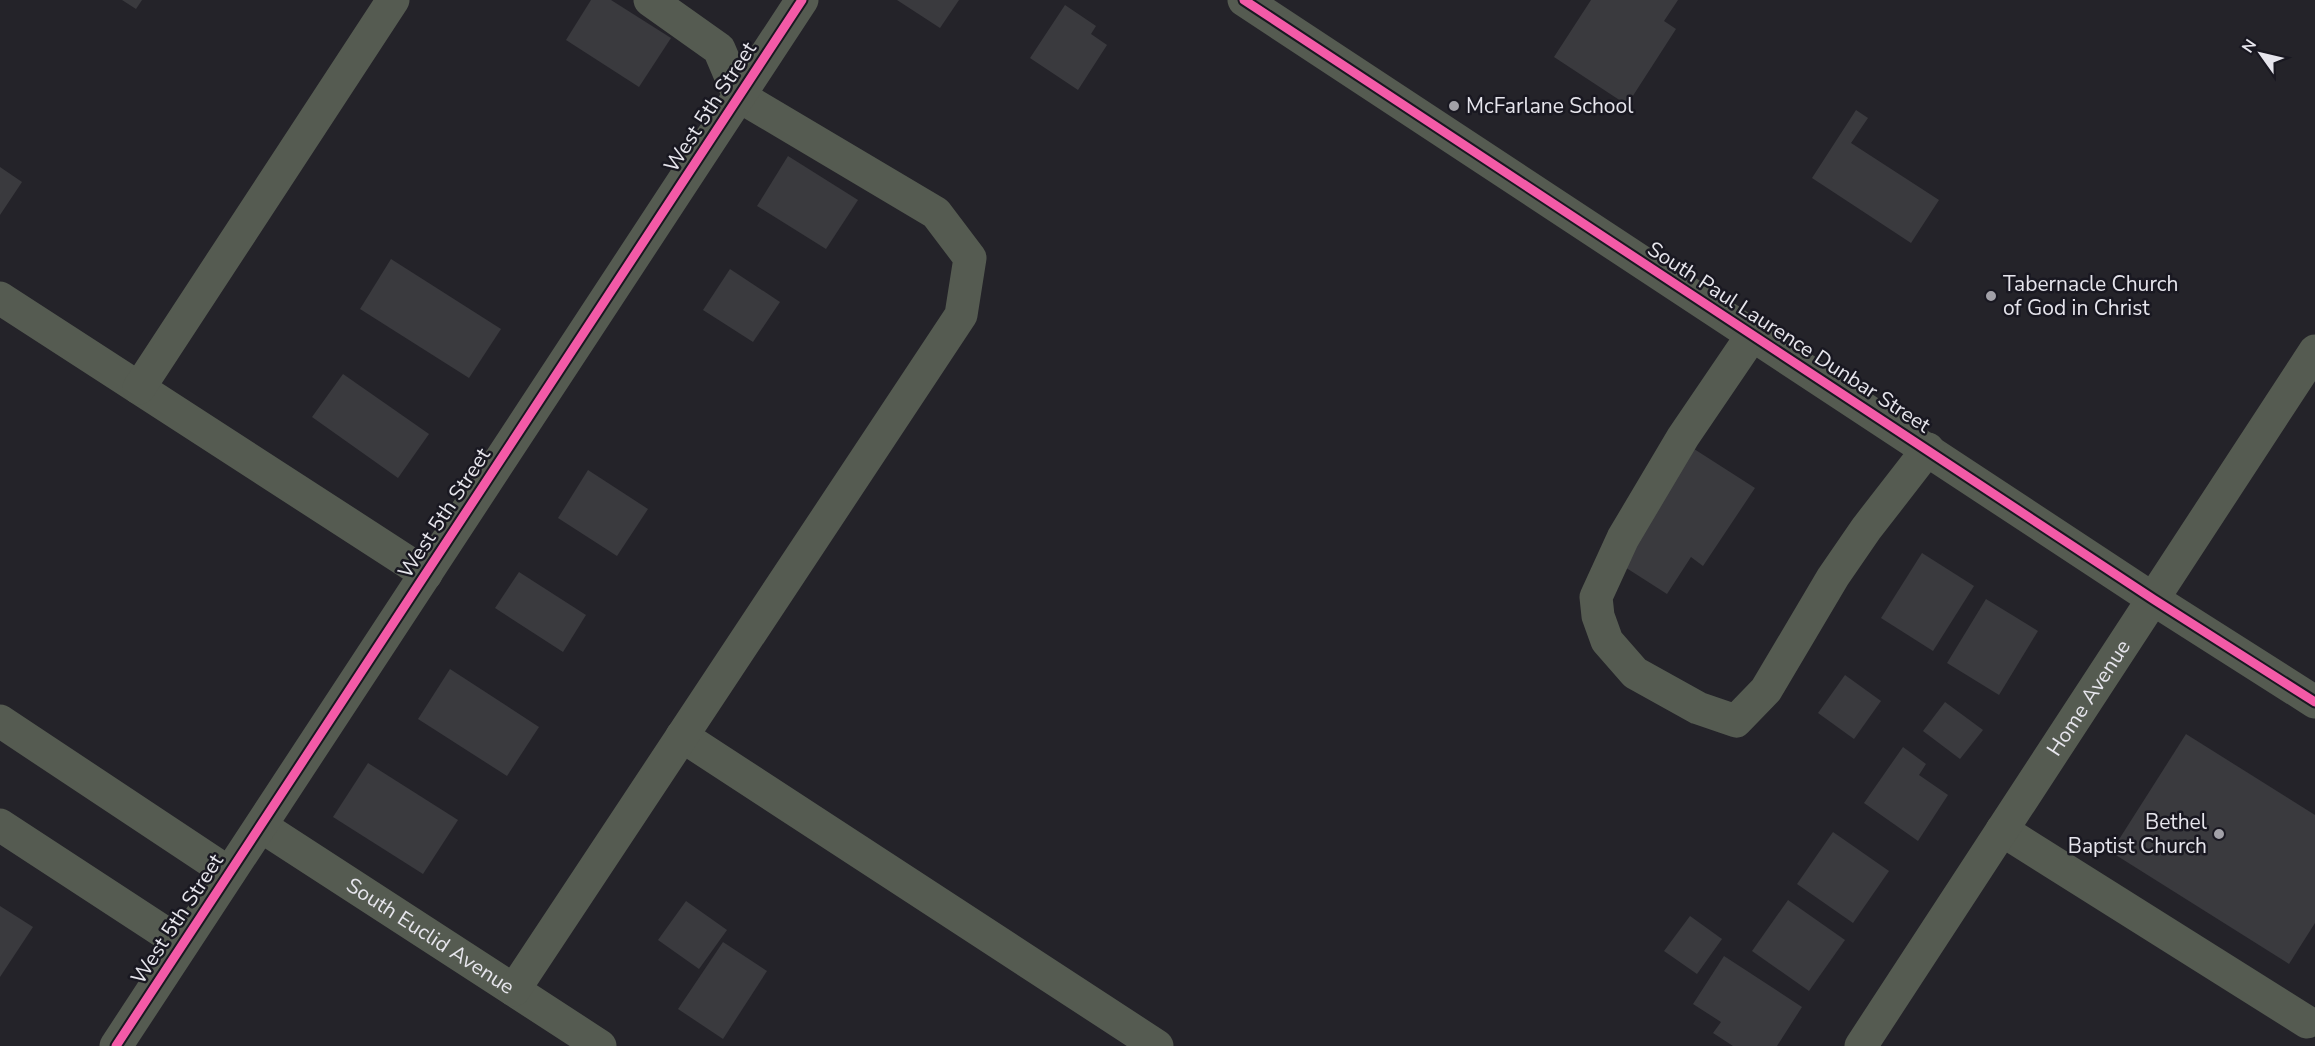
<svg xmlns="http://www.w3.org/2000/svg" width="2315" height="1046" font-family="'Nunito Sans',sans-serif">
	<rect width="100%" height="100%" fill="#242329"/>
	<g fill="#3a3a3e">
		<polygon points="122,0 142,0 136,9"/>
		<polygon points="591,0 611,0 671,38 639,87 566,40"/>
		<polygon points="897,0 959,0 940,28"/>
		<polygon points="1591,0 1678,0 1664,21 1676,29 1627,105 1554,57"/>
		<polygon points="1065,5 1096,26 1091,34 1107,45 1078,90 1030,58"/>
		<polygon points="1856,110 1868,118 1851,143 1939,200 1911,243 1812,178"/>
		<polygon points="788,156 858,200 826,249 757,206"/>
		<polygon points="0,167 22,182 0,215"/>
		<polygon points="391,259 501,329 469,378 360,309"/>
		<polygon points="730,269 780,302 753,342 703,310"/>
		<polygon points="343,374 429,434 398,478 312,417"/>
		<polygon points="1691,447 1755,488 1703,566 1691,557 1667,594 1617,562"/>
		<polygon points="588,470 648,509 617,556 558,518"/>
		<polygon points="1922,553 1974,586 1933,651 1881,618"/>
		<polygon points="519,572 586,615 563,652 495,608"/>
		<polygon points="1986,599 2038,631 1999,695 1947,663"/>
		<polygon points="450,669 539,727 507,776 418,719"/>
		<polygon points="1845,675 1881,701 1854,739 1818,713"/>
		<polygon points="1945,702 1983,730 1960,759 1923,731"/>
		<polygon points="2186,734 2315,815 2315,923 2289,964 2111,852"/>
		<polygon points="1903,747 1926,764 1919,775 1948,795 1918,841 1864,803"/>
		<polygon points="368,763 458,820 423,874 333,817"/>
		<polygon points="1833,832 1889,871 1853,923 1797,884"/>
		<polygon points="1788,900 1845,940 1809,991 1752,951"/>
		<polygon points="686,901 727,930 699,969 658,940"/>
		<polygon points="0,906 33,927 0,977"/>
		<polygon points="1690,916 1722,939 1697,974 1664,951"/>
		<polygon points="723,942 767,971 723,1039 678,1009"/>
		<polygon points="1724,956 1802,1007 1777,1046 1733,1046 1713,1033 1721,1022 1693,1004"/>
	</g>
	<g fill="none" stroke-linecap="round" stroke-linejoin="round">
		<g stroke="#555b51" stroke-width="33">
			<polyline points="1244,0 2153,599 2315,702"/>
			<polyline points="0,298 426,574"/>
			<polyline points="1753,334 1683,437 1623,538 1596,597 1598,616 1607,641 1635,673 1698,708 1736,721 1766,690 1833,577 1866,529 1928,449"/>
			<polyline points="139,388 393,0"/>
			<polyline points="0,721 229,873"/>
			<polyline points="682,736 1157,1046"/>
			<polyline points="0,825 182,944"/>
			<path id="s1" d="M261,826l339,220"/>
			<polyline points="2002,830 2307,1022"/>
			<polyline points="514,990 961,315 970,258 936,213 739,96 719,49 650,0"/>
			<polyline points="116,1046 802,0"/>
			<path id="s2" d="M1861,1046l454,-695"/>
		</g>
		<defs>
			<g id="cycleway">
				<polyline points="1244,0 2153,599 2315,702"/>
				<polyline points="116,1046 802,0"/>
			</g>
		</defs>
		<use href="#cycleway" stroke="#191821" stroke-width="13"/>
		<use href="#cycleway" stroke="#f35aa7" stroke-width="9"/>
	</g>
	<g fill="#a2a1a8" stroke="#191821" stroke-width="2">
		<circle cx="1454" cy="106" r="6"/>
		<circle cx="1991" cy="296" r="6"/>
		<circle cx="2219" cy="834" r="6"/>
	</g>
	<g text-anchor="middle" stroke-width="5" stroke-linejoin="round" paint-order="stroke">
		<g font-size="21" fill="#e6e5ec" stroke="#191821" text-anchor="start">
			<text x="1466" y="113">McFarlane School</text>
			<text x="2003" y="291">Tabernacle Church<tspan x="2003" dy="24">of God in Christ</tspan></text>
			<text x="2207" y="829" text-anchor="end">Bethel<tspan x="2207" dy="24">Baptist Church</tspan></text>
		</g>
		<g font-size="21" fill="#e6e5ec" stroke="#191821">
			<text transform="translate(710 107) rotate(-57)" y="7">West 5th Street</text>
			<text transform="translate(1789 337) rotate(33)" y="7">South Paul Laurence Dunbar Street</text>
			<text transform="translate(444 513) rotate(-57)" y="7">West 5th Street</text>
			<text dy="7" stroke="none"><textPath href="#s2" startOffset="416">Home Avenue</textPath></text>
			<text transform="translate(177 919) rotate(-57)" y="7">West 5th Street</text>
			<text dy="7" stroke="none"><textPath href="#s1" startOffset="202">South Euclid Avenue</textPath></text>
		</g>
	</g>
	<g transform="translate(2261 54) rotate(304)" stroke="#191821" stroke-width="4.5" paint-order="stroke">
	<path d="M0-4.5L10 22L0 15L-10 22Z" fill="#e6e5ec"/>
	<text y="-9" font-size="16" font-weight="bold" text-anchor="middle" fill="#e6e5ec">N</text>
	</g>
</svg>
